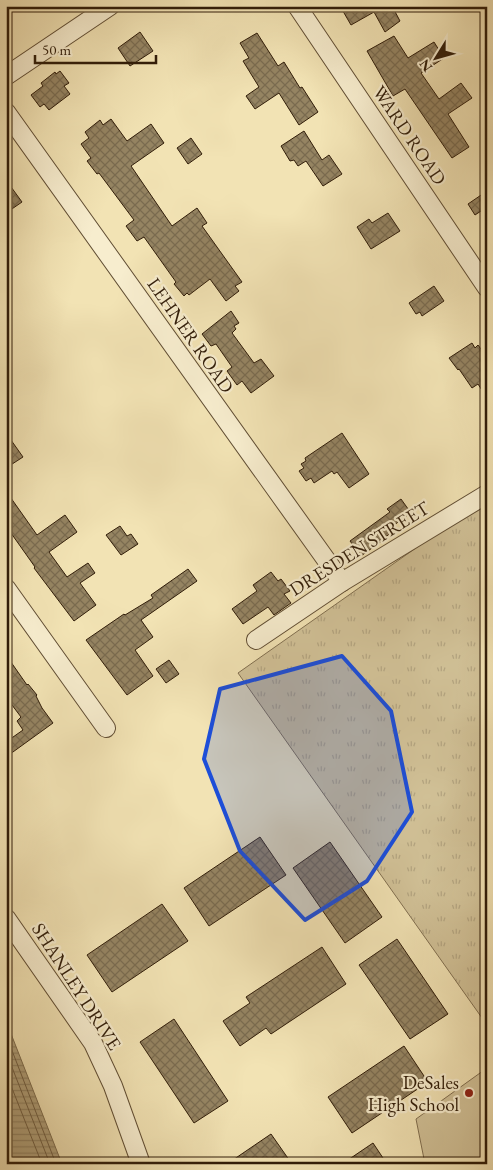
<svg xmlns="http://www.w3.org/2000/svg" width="493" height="1170" font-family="'EB Garamond',serif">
	<defs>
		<pattern id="grass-tufts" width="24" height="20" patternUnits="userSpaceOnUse" patternTransform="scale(1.25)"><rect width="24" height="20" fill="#d1c197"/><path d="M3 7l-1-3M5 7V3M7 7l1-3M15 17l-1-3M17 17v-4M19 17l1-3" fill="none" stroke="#b4a581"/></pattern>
		<pattern id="water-rules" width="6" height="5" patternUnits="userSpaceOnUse" patternTransform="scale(1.25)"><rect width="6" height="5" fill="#b0a07a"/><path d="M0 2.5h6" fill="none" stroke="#908262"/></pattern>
		<pattern id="building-cross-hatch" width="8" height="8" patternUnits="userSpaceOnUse" patternTransform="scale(1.25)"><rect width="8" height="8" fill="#958462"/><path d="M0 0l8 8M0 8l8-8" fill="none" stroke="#7a6b4f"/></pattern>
	</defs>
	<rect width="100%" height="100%" fill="#f2e3b4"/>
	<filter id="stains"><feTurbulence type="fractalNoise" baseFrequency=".004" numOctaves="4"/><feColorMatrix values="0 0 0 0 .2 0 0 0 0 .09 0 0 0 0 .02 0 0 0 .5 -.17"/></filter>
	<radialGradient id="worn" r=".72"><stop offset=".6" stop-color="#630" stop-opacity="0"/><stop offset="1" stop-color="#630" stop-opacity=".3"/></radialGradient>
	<polygon fill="url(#grass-tufts)" stroke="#816f50" points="487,498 487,1025 238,673"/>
	<polygon fill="#d1c197" stroke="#816f50" points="487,1068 487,1164 425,1164 416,1119"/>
	<polygon fill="url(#water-rules)" stroke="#7d6c4d" points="6,1021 62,1164 6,1164"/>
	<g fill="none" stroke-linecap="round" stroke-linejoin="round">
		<g stroke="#705e42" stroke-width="1">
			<polyline points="6,1035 56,1164"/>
			<polyline points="6,1052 50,1164"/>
			<polyline points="6,1073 42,1164"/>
		</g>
	</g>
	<g fill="url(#building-cross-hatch)" stroke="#311d09">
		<polygon points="340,6 392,6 400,21 385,32 374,12 351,25"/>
		<polygon points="140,32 153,51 130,66 118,48"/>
		<polygon points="257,33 278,66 284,62 300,88 302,87 318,112 299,125 279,93 255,109 246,96 259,87 243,61 249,58 240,43"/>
		<polygon points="394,36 408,58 434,42 444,58 421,73 439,99 461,83 472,98 448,114 469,147 452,158 405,89 393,96 367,51"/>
		<polygon points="60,71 69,83 64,86 70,94 49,110 44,104 40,107 31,95 43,86 41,83 55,72 56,74"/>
		<polygon points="111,119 127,141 151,124 164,143 131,166 172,226 197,208 207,223 202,226 242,282 235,286 239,291 226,301 210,279 189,295 187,293 184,296 174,284 176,282 144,237 137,241 126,226 134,220 99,173 97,174 87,161 91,158 81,144 89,138 85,132 100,120 103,125"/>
		<polygon points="304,131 322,160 329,155 342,174 323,186 306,161 298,166 294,160 290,161 281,146"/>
		<polygon points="191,138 202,154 188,164 177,148"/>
		<polygon points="6,180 22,202 6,213"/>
		<polygon points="487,191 487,207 475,215 468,204"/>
		<polygon points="388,213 400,231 371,249 357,227 369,219 372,223"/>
		<polygon points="434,286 444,301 422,316 420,312 416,314 409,303"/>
		<polygon points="231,311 239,323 234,326 236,329 232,333 254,363 261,359 274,376 251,393 242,381 237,385 227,371 232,367 216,344 211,346 202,334"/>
		<polygon points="472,343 475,348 478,345 487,357 487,398 478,384 472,388 459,369 458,370 449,358"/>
		<polygon points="6,433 23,457 6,468"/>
		<polygon points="342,433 369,474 349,488 337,472 334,474 332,471 314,483 311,478 306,481 299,471 304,468 301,464 306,461 305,458"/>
		<polygon points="6,491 37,535 65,515 77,532 49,552 67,577 88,563 95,573 80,583 96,605 74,621 34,568 35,567 6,526"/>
		<polygon points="401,499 411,513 387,530 390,534 385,537 386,538 361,556 350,541 390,512 387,509"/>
		<polygon points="120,526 127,536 131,534 138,544 121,555 106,535"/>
		<polygon points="188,569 197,581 141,620 153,637 135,650 153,676 127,695 86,640 124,614 125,615 153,598 151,595"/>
		<polygon points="271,572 278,581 281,579 290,591 284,594 291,603 274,615 268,607 243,624 232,609 257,591 253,585"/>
		<polygon points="6,655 27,685 28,684 37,695 36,696 42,708 53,723 6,757 6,742 23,730 17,721 21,717 9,701 6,701"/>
		<polygon points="169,660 179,674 166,683 156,669"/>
		<polygon points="260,837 286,875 209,926 184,888"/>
		<polygon points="330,842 382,917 345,943 293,868"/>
		<polygon points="162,904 188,941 112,992 87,955"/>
		<polygon points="397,939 448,1014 410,1039 359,965"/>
		<polygon points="322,947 346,984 271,1034 266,1028 240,1046 223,1021 250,1003 246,997"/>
		<polygon points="174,1019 228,1101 194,1123 140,1042"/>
		<polygon points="404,1046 428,1082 352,1133 328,1097"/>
		<polygon points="271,1134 292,1164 227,1164"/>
		<polygon points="373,1143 387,1164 342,1164"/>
	</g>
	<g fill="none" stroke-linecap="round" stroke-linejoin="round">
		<defs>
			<g id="minor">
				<polyline points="297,6 487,288"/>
				<polyline points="6,76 110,6"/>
				<polyline points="6,112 342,582"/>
				<polyline points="6,588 106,728"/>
				<polyline points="256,640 342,582 487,494"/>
				<polyline points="6,918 93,1043 113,1086 141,1164"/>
			</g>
		</defs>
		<use href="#minor" stroke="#614e34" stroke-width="20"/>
		<use href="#minor" stroke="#f7edce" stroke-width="18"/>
	</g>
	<path fill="#1d4ed8" fill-opacity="0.2" stroke="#1d4ed8" stroke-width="4" stroke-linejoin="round" d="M342,656l49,55 21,101 -45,69 -62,39 -65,-69 -36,-92 16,-70z"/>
	<circle fill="#8f2418" stroke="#f7edce" stroke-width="2" cx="469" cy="1093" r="5"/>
	<g text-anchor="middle" stroke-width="4.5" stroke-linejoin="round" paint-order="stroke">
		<g font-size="19" fill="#311d09" stroke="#f7edce">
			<text transform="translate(410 135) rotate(56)" y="7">WARD ROAD</text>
			<text transform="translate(191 335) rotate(55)" y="7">LEHNER ROAD</text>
			<text transform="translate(359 548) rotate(-32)" y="7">DRESDEN STREET</text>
			<text transform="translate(77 986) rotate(57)" y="7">SHANLEY DRIVE</text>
		</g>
		<g font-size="19" fill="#311d09" stroke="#f7edce" text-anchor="end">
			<text x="459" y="1089">DeSales<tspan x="459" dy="22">High School</tspan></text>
		</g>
	</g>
	<rect width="493" height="1170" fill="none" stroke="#f2e3b4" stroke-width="25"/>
	<rect x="8" y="8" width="478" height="1155" fill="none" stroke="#311d09" stroke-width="2.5"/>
	<rect x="12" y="12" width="468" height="1145" fill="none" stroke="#311d09"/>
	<g transform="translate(436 58) rotate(233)" stroke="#f7edce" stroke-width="4" paint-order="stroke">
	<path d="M0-4L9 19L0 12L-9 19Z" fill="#311d09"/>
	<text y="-8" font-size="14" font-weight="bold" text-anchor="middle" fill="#311d09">N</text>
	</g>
	<path d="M35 55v8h121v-8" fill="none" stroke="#311d09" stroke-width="2.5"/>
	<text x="42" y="55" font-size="15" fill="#311d09" stroke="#f7edce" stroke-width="4" paint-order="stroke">50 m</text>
	<rect width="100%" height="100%" filter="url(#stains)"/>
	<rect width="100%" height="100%" fill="url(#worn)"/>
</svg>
